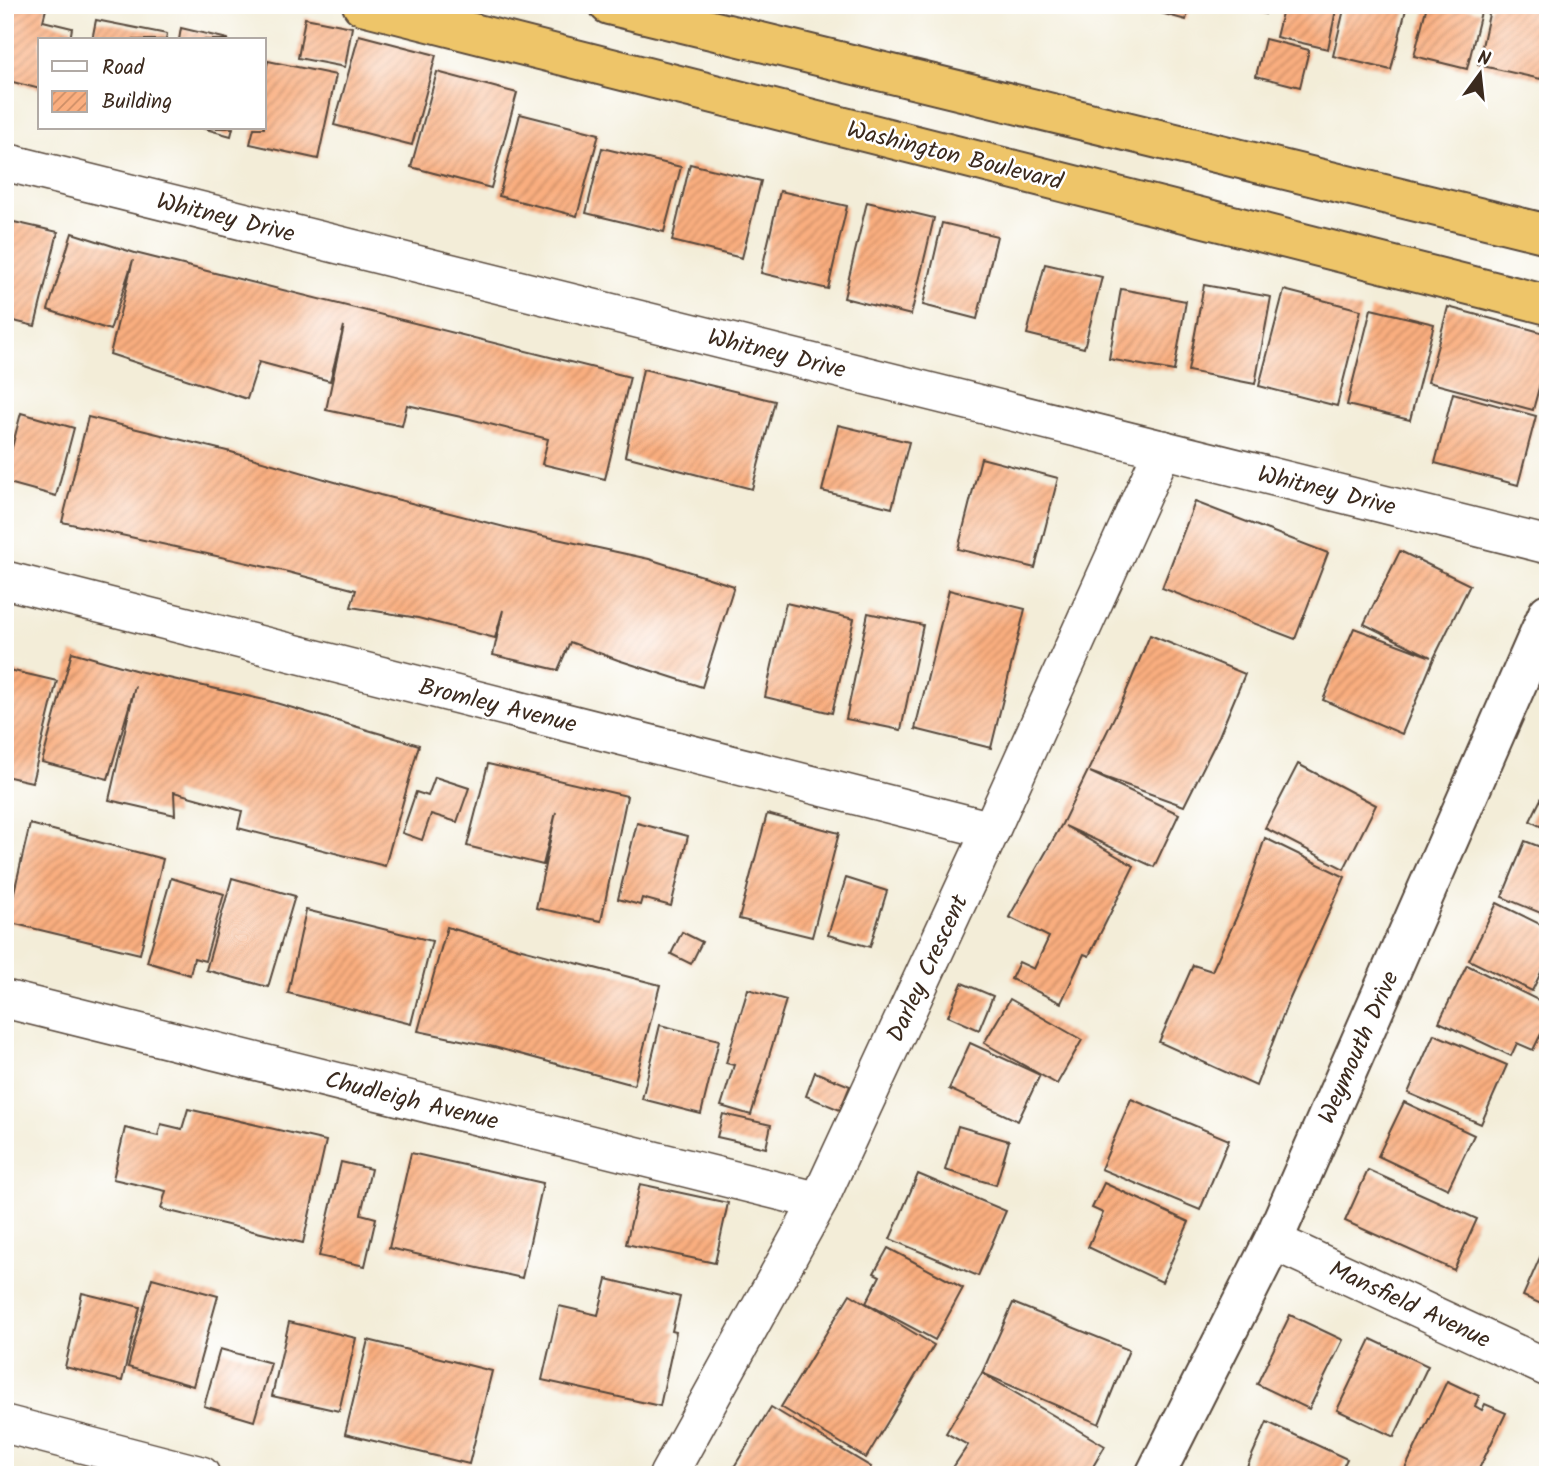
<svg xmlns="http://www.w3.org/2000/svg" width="1553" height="1480" font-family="Kalam,sans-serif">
	<defs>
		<pattern id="building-hatch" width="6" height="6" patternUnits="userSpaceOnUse" patternTransform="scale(1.75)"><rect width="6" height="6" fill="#faae7f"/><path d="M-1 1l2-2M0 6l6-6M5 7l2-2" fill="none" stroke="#cc8e67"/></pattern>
	</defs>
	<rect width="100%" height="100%" fill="#fff"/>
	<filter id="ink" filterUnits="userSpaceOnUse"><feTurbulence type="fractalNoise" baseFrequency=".0143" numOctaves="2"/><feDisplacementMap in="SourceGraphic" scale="14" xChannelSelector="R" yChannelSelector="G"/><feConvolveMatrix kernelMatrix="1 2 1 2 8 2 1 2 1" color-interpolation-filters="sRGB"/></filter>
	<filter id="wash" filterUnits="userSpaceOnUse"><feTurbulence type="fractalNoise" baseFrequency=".00686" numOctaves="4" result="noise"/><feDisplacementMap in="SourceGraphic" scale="28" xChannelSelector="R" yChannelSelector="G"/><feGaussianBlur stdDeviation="1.57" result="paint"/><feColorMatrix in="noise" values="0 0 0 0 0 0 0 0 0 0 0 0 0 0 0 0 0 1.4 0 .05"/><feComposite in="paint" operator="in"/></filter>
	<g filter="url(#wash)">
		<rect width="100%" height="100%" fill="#f3edd8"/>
		<g id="blocks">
			<g fill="url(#building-hatch)">
				<polygon points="5,5 47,5 43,21 72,28 70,40 40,40 40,89 5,80"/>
				<polygon points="1132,5 1190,5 1186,20"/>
				<polygon points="1235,5 1267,5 1265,14"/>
				<polygon points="1284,5 1337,5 1328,49 1276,37"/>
				<polygon points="1345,5 1407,5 1391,70 1333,56"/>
				<polygon points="1427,5 1455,5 1481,12 1467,69 1414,56"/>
				<polygon points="1491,5 1527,5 1548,10 1548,46 1541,79 1478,65"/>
				<polygon points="305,18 352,27 345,67 298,58"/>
				<polygon points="96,20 167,34 166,40 92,40"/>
				<polygon points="181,28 228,39 228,40 179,40"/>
				<polygon points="359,35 436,55 412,145 334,125"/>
				<polygon points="1265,39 1309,50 1300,87 1256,76"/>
				<polygon points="268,61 336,75 318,159 250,144 254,128 264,128 264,79"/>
				<polygon points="437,72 517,93 491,188 411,167"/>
				<polygon points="520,114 599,134 577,216 499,196"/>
				<polygon points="202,128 233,128 231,136"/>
				<polygon points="602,148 681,167 664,232 586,213"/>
				<polygon points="690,164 761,181 742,258 672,241"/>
				<polygon points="780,191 847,206 828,289 761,273"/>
				<polygon points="867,202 934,218 911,315 844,298"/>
				<polygon points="5,220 58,232 35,326 5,319"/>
				<polygon points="942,223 997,236 977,319 923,305"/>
				<polygon points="72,233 135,253 630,377 605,479 542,464 548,439 470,419 407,405 402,426 326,410 344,326 330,381 259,362 247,399 110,354 133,260 110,330 48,310"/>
				<polygon points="1045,264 1102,277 1084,348 1027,334"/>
				<polygon points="1204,285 1271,297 1255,384 1188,371"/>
				<polygon points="1121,289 1186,301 1174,371 1109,359"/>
				<polygon points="1284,290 1361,310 1337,406 1259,386"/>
				<polygon points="1448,307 1548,334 1548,354 1533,410 1428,382"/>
				<polygon points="1371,309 1434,324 1410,420 1347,405"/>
				<polygon points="643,369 775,401 752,489 625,456"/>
				<polygon points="1453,393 1536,416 1518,485 1435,463"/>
				<polygon points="21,413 74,428 56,496 5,482 5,474"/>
				<polygon points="88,417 231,452 380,495 520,531 649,559 734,586 702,687 618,660 570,642 558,670 493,655 503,610 495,638 418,618 351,607 356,590 284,571 62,522"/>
				<polygon points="838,425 909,442 892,508 822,491"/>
				<polygon points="981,458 1058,478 1035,568 958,549"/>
				<polygon points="1195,502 1328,553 1295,639 1162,588"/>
				<polygon points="1400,551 1470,585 1434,658 1402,734 1323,700 1354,628 1431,657 1364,624"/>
				<polygon points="949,590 1025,609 991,748 915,729"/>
				<polygon points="786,603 854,619 832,713 765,697"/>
				<polygon points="868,613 923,625 901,730 846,719"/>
				<polygon points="1150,635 1245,674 1219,736 1184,806 1090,772 1179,814 1154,867 1065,826 1134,866 1089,956 1084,954 1061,1003 1011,979 1019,962 1034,969 1049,937 1009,917 1062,824 1124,697"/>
				<polygon points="72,652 138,671 269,701 419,745 385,866 238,828 242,811 174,792 175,815 109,800 135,686 108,779 42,762"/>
				<polygon points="5,669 57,681 32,782 5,776"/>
				<polygon points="488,764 627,796 601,921 536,908 556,812 543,865 467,846"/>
				<polygon points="1298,764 1376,805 1344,869 1265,828"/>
				<polygon points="435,777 469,788 457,822 431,814 422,840 402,833 416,792 428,796"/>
				<polygon points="1548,785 1548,830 1530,821"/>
				<polygon points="767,814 839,833 812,937 739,919"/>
				<polygon points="637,823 688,836 671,906 642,898 640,905 618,899"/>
				<polygon points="30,824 163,859 140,954 7,922"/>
				<polygon points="1265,838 1345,877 1287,1005 1256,1086 1159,1042 1193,965 1212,971 1242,905"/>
				<polygon points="1525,841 1548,850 1548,916 1502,897"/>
				<polygon points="171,878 224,894 205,961 194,958 190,975 147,962"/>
				<polygon points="232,878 295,896 268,987 206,970"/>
				<polygon points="846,878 887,891 870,947 828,935"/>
				<polygon points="1497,903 1548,928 1548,958 1532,991 1469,960"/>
				<polygon points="306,910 432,941 411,1024 288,993"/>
				<polygon points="447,927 518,948 660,985 634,1085 494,1047 418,1031"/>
				<polygon points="682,932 702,942 691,964 671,954"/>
				<polygon points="1467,965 1548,1005 1548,1020 1533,1050 1517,1043 1511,1056 1439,1022"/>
				<polygon points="962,983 993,996 979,1030 948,1016"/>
				<polygon points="748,989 786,1000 751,1115 721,1106 734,1065 726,1063"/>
				<polygon points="1010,999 1082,1040 1057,1084 984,1043"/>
				<polygon points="660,1025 719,1040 701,1114 642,1099"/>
				<polygon points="1434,1034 1507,1065 1481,1124 1408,1093"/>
				<polygon points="970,1043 1040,1075 1018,1121 949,1089"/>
				<polygon points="815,1072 850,1086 840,1110 806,1096"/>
				<polygon points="1131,1099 1229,1140 1200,1210 1101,1169"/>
				<polygon points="1404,1102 1474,1135 1448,1189 1378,1156"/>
				<polygon points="188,1109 326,1141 303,1243 161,1209 166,1191 113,1179 125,1128 158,1136 161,1124 182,1129"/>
				<polygon points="723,1114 771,1125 766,1148 717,1137"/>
				<polygon points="958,1126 1009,1141 996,1185 945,1170"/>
				<polygon points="411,1153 543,1183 522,1278 389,1248"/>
				<polygon points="341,1162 371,1169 361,1214 376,1218 365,1266 319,1256"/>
				<polygon points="1368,1170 1477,1219 1454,1270 1345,1221"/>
				<polygon points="918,1174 1006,1211 978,1276 890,1239"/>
				<polygon points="1104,1183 1189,1222 1162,1282 1088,1247 1103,1213 1092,1208"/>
				<polygon points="640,1184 728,1203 715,1263 626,1244"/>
				<polygon points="888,1248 963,1288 935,1340 866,1303 880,1276 874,1273"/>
				<polygon points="1544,1248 1548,1250 1548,1307 1523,1296"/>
				<polygon points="152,1278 218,1296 193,1386 128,1367"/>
				<polygon points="607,1279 680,1297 672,1331 676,1332 660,1406 542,1380 559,1306 598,1315"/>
				<polygon points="82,1293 140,1307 122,1381 65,1367"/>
				<polygon points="850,1294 934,1345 866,1458 781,1407"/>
				<polygon points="1013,1303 1129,1350 1099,1424 982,1373"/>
				<polygon points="1290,1315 1343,1340 1309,1409 1257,1384"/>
				<polygon points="289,1322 356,1338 339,1411 272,1396"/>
				<polygon points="1371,1339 1428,1366 1394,1437 1337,1410"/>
				<polygon points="368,1340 492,1371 469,1464 345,1434"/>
				<polygon points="220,1349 271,1363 254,1421 204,1406"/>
				<polygon points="982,1373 1105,1446 1088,1475 948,1475 968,1445 946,1433"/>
				<polygon points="1447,1381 1479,1396 1475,1406 1482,1410 1485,1404 1506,1413 1476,1475 1402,1475"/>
				<polygon points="771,1407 871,1467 867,1475 729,1475"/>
				<polygon points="1267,1422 1347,1459 1339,1475 1244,1473"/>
			</g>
		</g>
	</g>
	<g filter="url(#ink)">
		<use href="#blocks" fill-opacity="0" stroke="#57473a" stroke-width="2"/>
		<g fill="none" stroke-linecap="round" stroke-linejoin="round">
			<defs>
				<g id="minor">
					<polyline points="5,162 1548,545"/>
					<polyline points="5,580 991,830"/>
					<polyline points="5,999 819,1201"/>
					<polyline points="1273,1241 1548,1368"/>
					<polyline points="5,1424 201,1475"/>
					<polyline points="668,1475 819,1201 991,830 1163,449"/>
				</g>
				<polyline id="tertiary" points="1155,1475 1273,1241 1548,613"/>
				<g id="trunk">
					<polyline points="362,5 1548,305"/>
					<polyline points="609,5 1548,234"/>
				</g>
			</defs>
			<use href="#minor" stroke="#57473a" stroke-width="40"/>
			<use href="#tertiary" stroke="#57473a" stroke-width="42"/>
			<use href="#trunk" stroke="#57473a" stroke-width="42"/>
			<use href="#minor" stroke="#fff" stroke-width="37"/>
			<use href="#tertiary" stroke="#fff" stroke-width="38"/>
			<use href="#trunk" stroke="#eec569" stroke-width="38"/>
		</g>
	</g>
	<g text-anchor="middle" stroke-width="5" stroke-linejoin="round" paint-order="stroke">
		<g font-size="24" fill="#3b2a1e" stroke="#fff">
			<text transform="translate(955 155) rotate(14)" y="8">Washington Boulevard</text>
			<text transform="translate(226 217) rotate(14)" y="8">Whitney Drive</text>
			<text transform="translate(777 353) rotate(14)" y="8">Whitney Drive</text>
			<text transform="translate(1327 490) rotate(14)" y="8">Whitney Drive</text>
			<text transform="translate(498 705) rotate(14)" y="8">Bromley Avenue</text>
			<text transform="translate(927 968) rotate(-65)" y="8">Darley Crescent</text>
			<text transform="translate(1358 1047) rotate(-66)" y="8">Weymouth Drive</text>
			<text transform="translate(412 1100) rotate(14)" y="8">Chudleigh Avenue</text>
			<text transform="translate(1410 1304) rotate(25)" y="8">Mansfield Avenue</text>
		</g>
	</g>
	<rect width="1553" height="1480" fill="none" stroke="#fff" stroke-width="28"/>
	<rect x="38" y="38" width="228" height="91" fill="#ffffff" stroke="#b1aaa5" stroke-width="2"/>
	<rect x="52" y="61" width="35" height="10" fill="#ffffff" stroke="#b1aaa5" stroke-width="2"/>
	<text x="102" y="74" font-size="21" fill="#3b2a1e">Road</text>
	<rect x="52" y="91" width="35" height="21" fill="url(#building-hatch)" stroke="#b1aaa5" stroke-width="2"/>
	<text x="102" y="108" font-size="21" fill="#3b2a1e">Building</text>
	<g transform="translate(1480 74) rotate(15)" stroke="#ffffff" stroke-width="5" paint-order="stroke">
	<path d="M0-5L12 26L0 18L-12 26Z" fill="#3b2a1e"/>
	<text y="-10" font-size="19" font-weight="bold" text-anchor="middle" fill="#3b2a1e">N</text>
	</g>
</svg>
